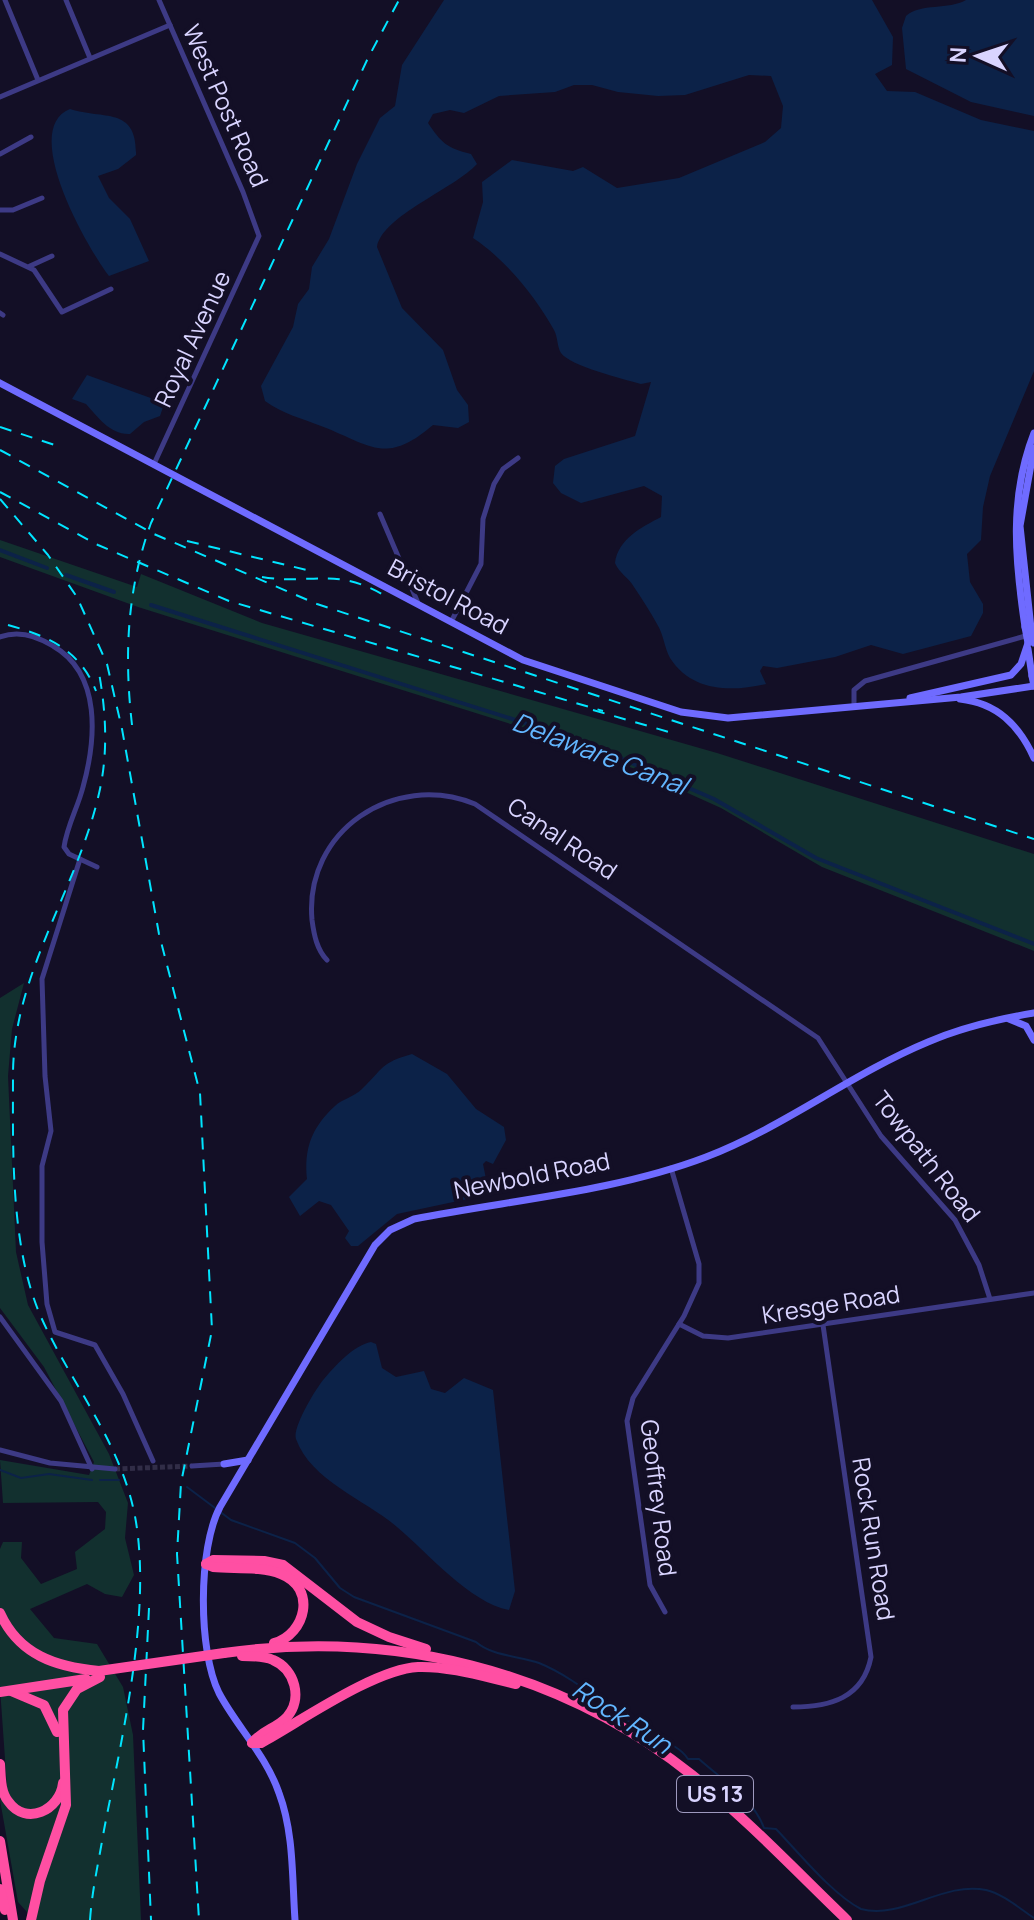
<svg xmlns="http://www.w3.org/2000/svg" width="1034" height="1920" font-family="Manrope,sans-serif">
	<rect width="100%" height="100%" fill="#130f26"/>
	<g fill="#12302f">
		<polygon points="0,540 137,587 141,574 262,623 717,753 1034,854 1034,951 822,867 721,808 590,749 138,607 0,557"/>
		<polygon points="24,983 12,1029 8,1076 16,1252 28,1305 109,1454 128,1503 125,1538 134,1575 122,1597 105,1594 87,1584 30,1609 54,1638 97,1644 123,1687 133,1735 141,1920 28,1920 27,1912 18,1902 0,1800 7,1787 0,1688 0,1549 3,1542 22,1542 21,1558 41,1584 77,1569 75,1552 105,1529 106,1512 98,1502 3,1503 0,1460 89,1475 94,1462 44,1367 0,1308 0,998"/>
	</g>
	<g fill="#0c2248">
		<path d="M444,0h428l21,37 -1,28 -17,9 12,17 28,1 66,28 53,11v240l-44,105 -7,31 -2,33 -14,14 3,28 13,22v9l-12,23 -68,18 -32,-9 -36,12 -58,11 -14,-2 -3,5 6,13c-35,8 -74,8 -96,-26 -6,-11 -6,-23 -13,-34 -7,-13 -15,-25 -23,-37 -5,-9 -15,-14 -19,-24 3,-24 27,-36 46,-46l1,-21 -18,-10 -63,17 -20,-10 -8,-10 2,-17 9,-7 71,-23 16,-54 -10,2c-17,-5 -71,-18 -80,-31 -4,-6 -3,-16 -7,-23 -19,-34 -48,-70 -81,-92l10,-36 -1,-20 30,-22 61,11 10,-4 34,21 62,-10 86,-36 16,-14 2,-22 -12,-30 -22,-1 -64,20 -27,1 -40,-4 -26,-7h-18l-19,7 -56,4 -35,17 -14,-3 -17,4 -5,9c13,19 18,25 43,31l6,10c-23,25 -95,52 -100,83l25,61 41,42 14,40 11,15 1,17 -11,6 -25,-3c-48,41 -62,20 -112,1 -20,-8 -38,-12 -56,-25l-4,-15 32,-59 5,-23 11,-15 3,-22 17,-28 28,-75 23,-46 15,-12 7,-41z"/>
		<path d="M966,0h68v116l-63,-14 -65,-33 -4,-41 4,-12c14,-13 43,-6 60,-16z"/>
		<path d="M70,109c34,11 67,-3 66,46l-18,14 -20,7 11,22 21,21 19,42 -40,15c-21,-27 -90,-147 -39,-167z"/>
		<path d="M87,375l72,26 4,6 -3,9 -16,6 -14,12c-20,1 -32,-17 -44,-30l-14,-5z"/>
		<path d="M412,1054l35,20 29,35 28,18 2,13 -13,24 -7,-3 -3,3 3,15h-6l-8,19 -75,16 -39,32h-7l-6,-8 4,-7 -18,-26 -12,-4 -19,15 -11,-19 18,-18c-3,-30 4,-51 28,-73 7,-7 19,-9 27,-17 22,-21 18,-26 50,-35z"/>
		<path d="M371,1342l5,2 6,24 14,9 28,-6 7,18 14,4 19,-15 29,12 22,201 -6,19c-39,-7 -82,-58 -112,-83 -31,-27 -86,-46 -101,-88 -4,-11 20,-51 28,-60 11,-13 30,-34 47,-37z"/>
	</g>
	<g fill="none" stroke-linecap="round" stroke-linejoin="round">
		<g stroke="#0c2248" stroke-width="2">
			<polyline points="0,1470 21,1478 49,1474 92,1480"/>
			<polyline points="100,1480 119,1480"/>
			<path d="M187,1487l44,33 64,23 20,15 25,30 14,9 122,45c16,14 43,14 63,21 40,16 72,50 109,70 13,7 32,13 40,26h11c22,20 55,40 65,69l12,1c22,23 57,66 85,80 41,11 82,-28 125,-19 17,4 33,18 48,28"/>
		</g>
		<g stroke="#0c2248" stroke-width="4">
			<polyline points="0,550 47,568"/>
			<polyline points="66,575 114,592"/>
			<polyline points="151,605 579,740 714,799 816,858 1034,944"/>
		</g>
		<polyline stroke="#312d47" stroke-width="5" stroke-dasharray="5 2.5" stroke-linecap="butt" points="115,1469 192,1466"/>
		<g stroke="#3d3a85" stroke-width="5">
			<polyline points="5,0 38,80"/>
			<polyline points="66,0 90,58"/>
			<polyline points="0,97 170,25"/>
			<polyline points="0,154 31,137"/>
			<polyline points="0,210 13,210 42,198"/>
			<polyline points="0,254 34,270 62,312 111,289"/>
			<polyline points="30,266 52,256"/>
			<polyline points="0,313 3,315"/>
			<polyline points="154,464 259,236 243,192 159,0"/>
			<polyline points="380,514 418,603"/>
			<polyline points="451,622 481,564 483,519 494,484 503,469 518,458"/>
			<path d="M0,637c18,-7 37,-1 53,9 49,28 43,94 30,141 -5,20 -16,39 -19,60l5,7 28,13"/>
			<polyline points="854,706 854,690 865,681 1029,635"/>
			<polyline points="80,859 42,979 45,1076 51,1131 42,1166 42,1242 47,1304 55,1332 95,1345 123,1394 153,1461"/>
			<path d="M327,960c-10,-10 -13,-25 -15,-40 -8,-89 82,-149 163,-116l343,234 63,98 74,84 24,45 11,34"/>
			<polyline points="0,1317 61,1401 92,1469"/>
			<polyline points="679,1324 703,1336 728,1338 1034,1293"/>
			<polyline points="0,1450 50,1463 115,1469"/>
			<polyline points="192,1466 224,1464"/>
			<polyline points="665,1612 650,1585 627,1421 633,1398 684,1316 699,1283 699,1264 671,1168"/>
			<path d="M793,1707c37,0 70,-9 78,-50l-48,-332"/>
		</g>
		<g stroke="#6f6bff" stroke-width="7">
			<polyline points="0,383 523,660 681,712 728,718 961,697 1034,686"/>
			<path d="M1025,627c-10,-67 -16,-130 9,-194"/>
			<polyline points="1031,628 1020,526 1034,448"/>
			<polyline points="1028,649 1032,676"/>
			<polyline points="910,698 1011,675 1021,664 1028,643"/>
			<path d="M960,699c37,4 59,26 74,59"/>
			<polyline points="1009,1019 1026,1026 1034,1040"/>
			<polyline points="224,1464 248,1460"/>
			<path d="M295,1920c-3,-42 -1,-87 -16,-127 -13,-38 -42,-66 -60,-100 -21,-42 -21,-145 1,-186l155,-262 15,-15 24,-11c96,-19 200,-27 292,-62 78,-30 145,-83 222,-115 34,-15 70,-23 106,-29"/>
		</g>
		<g stroke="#ff4fa3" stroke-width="10">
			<polyline points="206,1564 213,1560 264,1561 283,1565 357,1622 389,1637 426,1649"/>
			<path d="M206,1564l7,3c21,2 48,-1 68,7 36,14 25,60 -7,69"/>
			<path d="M0,1613c19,42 56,54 99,58"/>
			<path d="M224,1653c167,-24 335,16 468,122 55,44 104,96 155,145"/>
			<path d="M242,1656c11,0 22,0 31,4 22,9 30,39 14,57 -10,11 -26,14 -35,26"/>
			<polyline points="11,1691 44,1705 57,1732"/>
			<polyline points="0,1692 86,1679"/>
			<path d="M252,1743h9c40,-22 114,-74 157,-76 32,-1 67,10 98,17"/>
			<path d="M0,1764c1,12 0,27 8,37 18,26 52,9 55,-18"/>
			<polyline points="0,1841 13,1920"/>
			<polyline points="0,1889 5,1910"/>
			<polyline points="31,1920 40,1881 66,1805 63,1710 77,1689 100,1677"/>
		</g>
		<g stroke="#00e5ff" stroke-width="2" stroke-dasharray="12 10" stroke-linecap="butt">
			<polyline points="0,427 58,446"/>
			<polyline points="0,450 154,534 317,604 1034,839"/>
			<polyline points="0,492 98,545 229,601 603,711"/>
			<polyline points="0,499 48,555 77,597 107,664 122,729 159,934 200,1093 212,1330 181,1483 177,1554 199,1920"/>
			<polyline points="187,541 311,571"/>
			<path d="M262,577c48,8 72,-10 120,17"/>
			<path d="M8,625c40,11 72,25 88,66"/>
			<polyline points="593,710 669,732"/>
			<path d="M132,725c-8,-70 -5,-136 19,-202l217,-465 31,-58"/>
			<polyline points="149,1608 143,1730 151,1920"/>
			<path d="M90,1920c2,-30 9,-60 14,-90 18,-93 47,-215 32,-308 -13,-78 -64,-136 -95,-205 -31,-71 -28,-167 -28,-244 1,-102 66,-186 87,-284 8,-38 6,-77 -1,-116"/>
		</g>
		<g stroke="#6f6bff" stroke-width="7">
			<polyline points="1025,627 1028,643"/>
			<polyline points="1031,628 1034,643"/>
			<polyline points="1032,676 1034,686"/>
		</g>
		<polyline stroke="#ff4fa3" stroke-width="10" points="99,1671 224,1653"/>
	</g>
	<g text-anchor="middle" stroke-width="8" stroke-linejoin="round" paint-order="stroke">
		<rect fill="#130f26" stroke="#9e99be" stroke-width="2" x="677" y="1776" width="76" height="36" rx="6"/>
		<g font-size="22" font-weight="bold" fill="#d9d4ff">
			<text x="715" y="1802">US 13</text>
		</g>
		<g font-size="24" fill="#d9d4ff" stroke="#130f26">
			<text transform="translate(225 106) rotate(66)" y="8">West Post Road</text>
			<text transform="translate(193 339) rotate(-65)" y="8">Royal Avenue</text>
			<text transform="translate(448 597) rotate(28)" y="8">Bristol Road</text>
			<text transform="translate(562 839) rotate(34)" y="8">Canal Road</text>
			<text transform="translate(926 1157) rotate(52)" y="8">Towpath Road</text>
			<text transform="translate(532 1176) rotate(-11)" y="8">Newbold Road</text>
			<text transform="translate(831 1305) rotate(-9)" y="8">Kresge Road</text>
			<text transform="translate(658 1498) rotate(83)" y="8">Geoffrey Road</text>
			<text transform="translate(873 1539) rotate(81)" y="8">Rock Run Road</text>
		</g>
		<g font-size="26" font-style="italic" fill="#62b6ff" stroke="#130f26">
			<text transform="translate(600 754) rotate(21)" y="9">Delaware Canal</text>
			<text transform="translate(622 1717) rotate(33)" y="9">Rock Run</text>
		</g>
	</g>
	<g transform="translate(978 56) rotate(273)" stroke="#130f26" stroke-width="6" paint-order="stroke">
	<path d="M0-6L14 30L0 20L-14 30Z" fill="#d9d4ff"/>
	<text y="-12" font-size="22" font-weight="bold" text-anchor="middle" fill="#d9d4ff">N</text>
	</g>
</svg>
